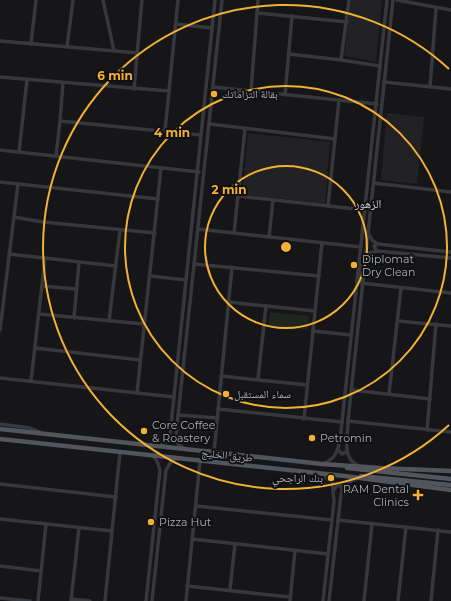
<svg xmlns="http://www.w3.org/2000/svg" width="451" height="601" font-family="Montserrat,'Noto Naskh Arabic',sans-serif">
	<rect width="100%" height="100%" fill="#161618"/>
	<g fill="#222225">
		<polygon points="351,0 382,0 376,62 344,56"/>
		<polygon points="387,113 424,117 417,184 381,180"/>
		<polygon points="248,133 330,142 325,204 242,194"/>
	</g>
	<polygon fill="#1e261f" points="270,312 309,316 308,330 268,326"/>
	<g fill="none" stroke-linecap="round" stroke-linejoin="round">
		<g stroke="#37383d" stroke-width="3.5">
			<polyline points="103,0 114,51"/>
			<polyline points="397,0 451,10"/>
			<polyline points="258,13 347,22"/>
			<polyline points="176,24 212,28"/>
			<polyline points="0,41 138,53"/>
			<polyline points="31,44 36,0"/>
			<polyline points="67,47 73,0"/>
			<polyline points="289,54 341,60 349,0"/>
			<polyline points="341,60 380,66"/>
			<polyline points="0,77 169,91"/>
			<polyline points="384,82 451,89"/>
			<polyline points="213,87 377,104"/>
			<polyline points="430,87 436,8"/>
			<polyline points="134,89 142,0"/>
			<polyline points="251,91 258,0"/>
			<polyline points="285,95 292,16"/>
			<polyline points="60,121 63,83"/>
			<polyline points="209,124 335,139"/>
			<polyline points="165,131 178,0"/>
			<polyline points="0,150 199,172"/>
			<polyline points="19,152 27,80"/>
			<polyline points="56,156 60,121 201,135"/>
			<polyline points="0,182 158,199"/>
			<polyline points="374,183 451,192"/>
			<polyline points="238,196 365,210"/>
			<polyline points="328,206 339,100"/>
			<polyline points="14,217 43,222 155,233"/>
			<polyline points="198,229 361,247"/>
			<polyline points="234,233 245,129"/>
			<polyline points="369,235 373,241 378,244 451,252"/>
			<polyline points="269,237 273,200"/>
			<polyline points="377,251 374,246 378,244"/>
			<polyline points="9,254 116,266"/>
			<polyline points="366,258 369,253 377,251 451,258"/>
			<polyline points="194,264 319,276"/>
			<polyline points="360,265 361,283 451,293"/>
			<polyline points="150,276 186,280"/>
			<polyline points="42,286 76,289"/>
			<polyline points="228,302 315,311"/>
			<polyline points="39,314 144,324"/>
			<polyline points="74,318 79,262"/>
			<polyline points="109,321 120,230"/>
			<polyline points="398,321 451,326"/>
			<polyline points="0,330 18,184"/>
			<polyline points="313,331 351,335"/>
			<polyline points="35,348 140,360"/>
			<polyline points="221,376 307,385"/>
			<polyline points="0,378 174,397"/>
			<polyline points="258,379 266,306"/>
			<polyline points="31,381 45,258"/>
			<polyline points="352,390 430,399"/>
			<polyline points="137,393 161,168"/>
			<polyline points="389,394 401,288"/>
			<polyline points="218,409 342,422"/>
			<polyline points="178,415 218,418"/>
			<polyline points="304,419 322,243"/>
			<polyline points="348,421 451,432"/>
			<polyline points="0,424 30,428 40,432"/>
			<polyline points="427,430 436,324"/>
			<polyline points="158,446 168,441 170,435 215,0"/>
			<polyline points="185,449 178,444 176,435 222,0"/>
			<polyline points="338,450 342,454 347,451"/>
			<polyline points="214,452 232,267"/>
			<path d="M324,463c17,-5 16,-26 18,-41l45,-422"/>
			<path d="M359,466c-18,-8 -11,-28 -11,-45l45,-421"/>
			<polyline points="322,475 332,482 334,501 323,601"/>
			<polyline points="0,484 116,497"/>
			<polyline points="334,490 337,485 341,486 342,489"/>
			<polyline points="196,506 332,520"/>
			<polyline points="0,519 112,531"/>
			<polyline points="338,520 451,532"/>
			<polyline points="192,539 328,554"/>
			<polyline points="0,566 41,571"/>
			<polyline points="187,586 290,597"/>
			<polyline points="230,590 235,544"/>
			<polyline points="0,598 30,601"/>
			<polyline points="71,599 90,601"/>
			<polyline points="38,601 46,524"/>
			<polyline points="71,601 79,528"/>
			<polyline points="105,601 120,452"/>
			<polyline points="146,601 160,470 157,461 153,456"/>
			<polyline points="152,601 166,470 171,462 176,459"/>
			<polyline points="186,601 200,461"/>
			<polyline points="290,601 295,550"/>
			<polyline points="329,601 341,494 345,483 356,479"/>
			<polyline points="364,601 372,524"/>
			<polyline points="398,601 406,527"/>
			<polyline points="431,601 438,530"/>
		</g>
		<g stroke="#53555c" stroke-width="4.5">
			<polyline points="0,429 322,464 380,468 451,471"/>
			<polyline points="0,439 345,476 451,490"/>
			<polyline points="347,468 451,479"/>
			<polyline points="361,476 451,485"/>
		</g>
	</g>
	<g fill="none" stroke="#f2b134" stroke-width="2">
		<circle cx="286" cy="247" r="81"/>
		<circle cx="286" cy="247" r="161"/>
		<path d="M449 425A242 242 0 1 1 449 69"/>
	</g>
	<g fill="#f2b134" stroke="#111113" stroke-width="1.5">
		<circle cx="214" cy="94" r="4"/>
		<circle cx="354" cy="265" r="4"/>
		<circle cx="226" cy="394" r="4"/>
		<circle cx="144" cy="431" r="4"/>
		<circle cx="312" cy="438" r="4"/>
		<circle cx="331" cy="478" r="4"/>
		<path d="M416 489h4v4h4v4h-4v4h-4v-4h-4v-4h4z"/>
		<circle cx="151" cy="522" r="4"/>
	</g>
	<g text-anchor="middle" stroke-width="4" stroke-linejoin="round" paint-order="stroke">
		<g font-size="11" fill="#a8adb8" stroke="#111113" text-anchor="start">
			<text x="222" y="98">بقالة التزاماتك</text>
			<text x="362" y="263">Diplomat<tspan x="362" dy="13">Dry Clean</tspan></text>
			<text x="234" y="398">سماء المستقبل</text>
			<text x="152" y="429">Core Coffee<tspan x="152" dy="13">&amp; Roastery</tspan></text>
			<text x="320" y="442">Petromin</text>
			<text x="323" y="482" text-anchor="end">بنك الراجحي</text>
			<text x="409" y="493" text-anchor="end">RAM Dental<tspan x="409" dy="13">Clinics</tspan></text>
			<text x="159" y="526">Pizza Hut</text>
		</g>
		<g font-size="11" fill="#a8adb8" stroke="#111113">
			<text transform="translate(227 455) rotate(6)" y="4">طريق الخليج</text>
		</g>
		<g font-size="12" fill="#c9ccd4" stroke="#111113">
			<text x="368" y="208">الزهور</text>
		</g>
	</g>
	<circle cx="286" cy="247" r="6" fill="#f2b134" stroke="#111113" stroke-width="2"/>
	<g font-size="12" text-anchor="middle" font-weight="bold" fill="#f2b134" stroke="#111113" stroke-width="4" stroke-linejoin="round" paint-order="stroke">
		<text x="115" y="80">6 min</text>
		<text x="172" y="137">4 min</text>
		<text x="229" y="194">2 min</text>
	</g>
</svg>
